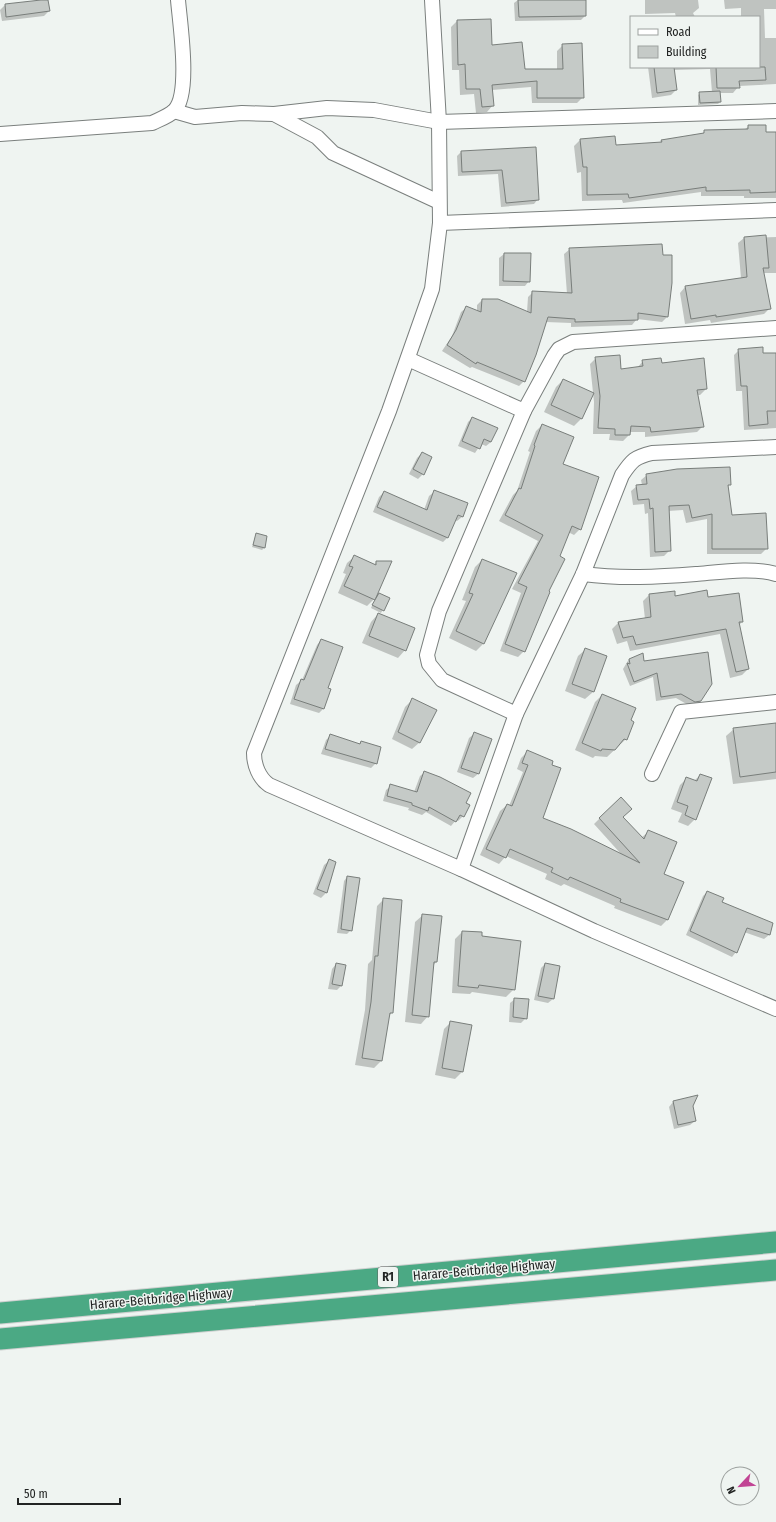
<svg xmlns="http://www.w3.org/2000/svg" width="776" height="1522" font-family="'Fira Sans Condensed',sans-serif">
	<rect width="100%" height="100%" fill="#eff4f1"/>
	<g fill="#0003">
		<polygon points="518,0 585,0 585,16 581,20 515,21 514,3"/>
		<polygon points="645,0 698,0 699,8 693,13 695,17 676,17 675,13 645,14"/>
		<polygon points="724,0 776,0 776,9 764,9 765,38 776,38 776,91 776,84 739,86 733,93 719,93 720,102 718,104 698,105 698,95 700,93 712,92 710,69 674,70 676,90 671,95 652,98 648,67 759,67 759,17 741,17 741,8 725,9"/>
		<polygon points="5,5 49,11 44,16 2,21 0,10"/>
		<polygon points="491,20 491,46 524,70 557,70 557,51 563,45 583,97 577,103 532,103 531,87 492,90 493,105 487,112 476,113 474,94 460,95 459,70 452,70 451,27 457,21"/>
		<polygon points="749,126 765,133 776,133 776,198 744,198 744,196 701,196 701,192 623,203 622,200 582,201 581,172 577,173 574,146 580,140 615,146 659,143 662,140 701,135 705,131 744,130"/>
		<polygon points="535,148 538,199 534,204 501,207 498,174 458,176 457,156 461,152"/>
		<polygon points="776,237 776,273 763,273 770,308 764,314 711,323 710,320 685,324 680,293 685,287 741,278 738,243 744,238"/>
		<polygon points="570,249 667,317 662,322 637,319 632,325 571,327 571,323 546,322 524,381 519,386 472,367 470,368 442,351 452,336 461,312 467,307 477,312 477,305 482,300 527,312 528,297 533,292 567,294 564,254"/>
		<polygon points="504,254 530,254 529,281 525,286 499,286 499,258"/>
		<polygon points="739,350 762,354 776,354 776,428 744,430 742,391 736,391 734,355"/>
		<polygon points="596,358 620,370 637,368 643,361 661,364 706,389 700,395 697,395 703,426 697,432 645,437 645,432 629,432 629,435 623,441 609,440 610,434 593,434 594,402 590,364"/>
		<polygon points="563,380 593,394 581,419 574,426 544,412 556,387"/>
		<polygon points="472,418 491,442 486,446 481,444 475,453 458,446 468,422"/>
		<polygon points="542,425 562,465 580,529 574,535 568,532 524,651 518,657 500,651 521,593 512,589 538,541 499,521 513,495 517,491 530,452 528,451 536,431"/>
		<polygon points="422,453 423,474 418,479 409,474 417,458"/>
		<polygon points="647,475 730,484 727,487 731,516 767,548 761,554 707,554 707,519 686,523 683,510 668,511 670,550 664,556 650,557 648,513 645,514 644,504 633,505 631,491 637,486 642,485 641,480"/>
		<polygon points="384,492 424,510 429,496 434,492 467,504 462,517 457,521 454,520 448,537 443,542 373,512 379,497"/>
		<polygon points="256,534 264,548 262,550 252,547"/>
		<polygon points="355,556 374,565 376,562 374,598 379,594 388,599 381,613 371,608 376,597 367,606 338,593 346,574 343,573 347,563"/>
		<polygon points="482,560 516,573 483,644 476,651 449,638 466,601 462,600 475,567"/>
		<polygon points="649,595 707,598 742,622 739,625 748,669 742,675 730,678 720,634 630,651 627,641 617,644 612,629 618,623 645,619 643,601"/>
		<polygon points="378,614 405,650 398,658 362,643 371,622"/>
		<polygon points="321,640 327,688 324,708 319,713 290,704 296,685 302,680 317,645"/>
		<polygon points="586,649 606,656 593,692 585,699 565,691 578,656"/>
		<polygon points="629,659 643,662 701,701 696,706 690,706 676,698 656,701 653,677 630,686 623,669"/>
		<polygon points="602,695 630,721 626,739 607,757 595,756 593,758 575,750 595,702"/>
		<polygon points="412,700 420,742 412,749 392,739 405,707"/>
		<polygon points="776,725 776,779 733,784 726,736 734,729"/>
		<polygon points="474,734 490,740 478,774 473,778 457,772 469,738"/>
		<polygon points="331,735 359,744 361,742 376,763 371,768 321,754 326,740"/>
		<polygon points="527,752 542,819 621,854 594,824 600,818 622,817 641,838 648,832 668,919 661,926 614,908 615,906 564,884 561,886 545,879 547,874 506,856 499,864 480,855 500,811 507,805 509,806 523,772 517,769 521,758"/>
		<polygon points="425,772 469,805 463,816 458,821 456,820 451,826 426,812 422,815 408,810 409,808 383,801 386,790 391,786 414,792 420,776"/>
		<polygon points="700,775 695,819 688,826 678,822 682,813 671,809 680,785 687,778 694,781"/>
		<polygon points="329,861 335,863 326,893 321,898 313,894 324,865"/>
		<polygon points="347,877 351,930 347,934 337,933 344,881"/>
		<polygon points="707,892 721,903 769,935 764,939 744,932 736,952 732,957 686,935 703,896"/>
		<polygon points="384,899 392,1012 389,1016 381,1061 374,1068 355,1065 365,1010 368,964 372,960 377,906"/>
		<polygon points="423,915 436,962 433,966 428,1016 421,1024 405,1022 415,922"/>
		<polygon points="462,932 481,937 514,989 506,997 472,992 470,994 452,993 455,939"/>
		<polygon points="336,964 341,986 337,990 328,989 332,969"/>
		<polygon points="545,964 553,999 548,1003 534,1000 541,968"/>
		<polygon points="515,999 526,1018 521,1023 509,1022 510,1003"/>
		<polygon points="451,1022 471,1026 462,1072 455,1079 435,1075 444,1029"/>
		<polygon points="673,1102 692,1106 695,1121 690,1125 674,1129 669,1107"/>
	</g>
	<g fill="#c5cac7" stroke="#797e7b">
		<polygon points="41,0 48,0 50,11 6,17 5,4"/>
		<polygon points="518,0 586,0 586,16 519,17"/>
		<polygon points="491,19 492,45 522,42 525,69 563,69 562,44 582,43 584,98 537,98 537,81 492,85 494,106 482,107 480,89 466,89 465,64 458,65 457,20"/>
		<polygon points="654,67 674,67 677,90 657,93"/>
		<polygon points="716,67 765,67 766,80 739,81 740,88 717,88"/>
		<polygon points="720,91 721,102 700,103 699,92"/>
		<polygon points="748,125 766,125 766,132 776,132 776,192 750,193 750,190 706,191 706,187 629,198 628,194 587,195 587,167 583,167 580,139 615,136 616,145 662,142 661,140 704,133 704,130 748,129"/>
		<polygon points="536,147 539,200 506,203 502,170 462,172 461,151"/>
		<polygon points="766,235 769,268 763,268 771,309 716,317 716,315 691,319 685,286 747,277 744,237"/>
		<polygon points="662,244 663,255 672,255 672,283 668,317 638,313 638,320 575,322 575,319 548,317 536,355 525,382 477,362 476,364 447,345 456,330 466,306 481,312 482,299 498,299 531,313 532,291 572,293 569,248"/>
		<polygon points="504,253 531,253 530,282 503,281"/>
		<polygon points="763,347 763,353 776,353 776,411 767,411 768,424 749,426 747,386 741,386 738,349"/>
		<polygon points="620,355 621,369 643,366 642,360 661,358 662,363 704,358 707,389 697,390 704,427 651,432 650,427 631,426 630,435 615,435 615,429 598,428 600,396 595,357"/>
		<polygon points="563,379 594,393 582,419 551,405"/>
		<polygon points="472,417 498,428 491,442 484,439 480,449 462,441"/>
		<polygon points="542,424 574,437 563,464 599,477 581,530 572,526 560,556 565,559 549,591 550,592 525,652 505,644 527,587 518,583 543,535 505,515 519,488 521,489 535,446 534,445"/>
		<polygon points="422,452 432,457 424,475 413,469"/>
		<polygon points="730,467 731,485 728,485 732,515 766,513 768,549 712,549 712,514 692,518 689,505 669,506 671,551 655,552 653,508 650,509 649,499 638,500 636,485 647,484 646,474 677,469"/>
		<polygon points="434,490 468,503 463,517 458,515 448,538 377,507 384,491 427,510"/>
		<polygon points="256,533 267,536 265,548 253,545"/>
		<polygon points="354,555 376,565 376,561 392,561 375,600 344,586 353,567 349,566"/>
		<polygon points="482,559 517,573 484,644 456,631 473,594 469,593"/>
		<polygon points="707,590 708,597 739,593 743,622 739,622 749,669 736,672 726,629 636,645 633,636 623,638 618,622 651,617 649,594 675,591 675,596"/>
		<polygon points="379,593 390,598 384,611 372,605"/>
		<polygon points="378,613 415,628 406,651 369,636"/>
		<polygon points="321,639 343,647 328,688 331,689 324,709 294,699 301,679 304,680"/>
		<polygon points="585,648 607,656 594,692 572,684"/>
		<polygon points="708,652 712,684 701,701 695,702 681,694 661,697 657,673 634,682 627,663 630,664 629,659 643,653 644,661"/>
		<polygon points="602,694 636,708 631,720 634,722 627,740 624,739 615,750 602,749 601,751 582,743"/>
		<polygon points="412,698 437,710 420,743 398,732"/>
		<polygon points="776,723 776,772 740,777 733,728"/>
		<polygon points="474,732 492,739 479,774 461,768"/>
		<polygon points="330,734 360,744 361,741 381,747 377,764 325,749"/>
		<polygon points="527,750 553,761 552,765 561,768 543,818 571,829 640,863 599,818 621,797 632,809 623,817 644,839 648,830 677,842 664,874 684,882 668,920 620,902 621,899 570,877 568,880 551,872 553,868 510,849 506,858 486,849 507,804 512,806 528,765 522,763"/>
		<polygon points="424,771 440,777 471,793 466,803 470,805 464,817 460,815 456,822 429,807 428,811 412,805 412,803 387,796 390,784 417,792"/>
		<polygon points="700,774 712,778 696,820 685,815 688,806 677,802 686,777 697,781"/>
		<polygon points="329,859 336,862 327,893 317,889"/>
		<polygon points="347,876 360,878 352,931 341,929"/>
		<polygon points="707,891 724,898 722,902 773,923 770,935 747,928 737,953 690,931"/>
		<polygon points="383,898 402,900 393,1013 390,1013 382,1061 362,1058 371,1002 375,956 378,956"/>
		<polygon points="422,914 442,916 437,962 434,962 429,1017 412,1015"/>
		<polygon points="462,931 482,932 482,936 521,941 515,990 479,985 478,988 458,986"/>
		<polygon points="336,963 346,965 342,986 332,984"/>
		<polygon points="545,963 560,966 554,999 538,996"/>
		<polygon points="514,998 529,999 527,1019 513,1017"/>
		<polygon points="450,1021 472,1025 463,1072 442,1068"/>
		<polygon points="698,1095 693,1106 696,1121 678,1125 673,1101"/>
	</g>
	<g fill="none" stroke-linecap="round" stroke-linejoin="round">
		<defs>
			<g id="minor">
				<path d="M432,0l7,122 1,101 -8,66 -43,122 -135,342c0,12 5,25 15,32l192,84 133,62 182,78"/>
				<polyline points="174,111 195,117 242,113 274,114 327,108 374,110 439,122 776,111"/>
				<polyline points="274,114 317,137 333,153 439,202"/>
				<path d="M0,134l152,-11c6,-3 17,-7 22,-12 17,-16 6,-87 4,-111"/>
				<polyline points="440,223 776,210"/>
				<polyline points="408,359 524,411"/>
				<path d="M583,574c38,5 75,3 113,0 24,-2 57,-7 80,0"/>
				<polyline points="516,714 442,680 429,664 427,655 439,611 524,411 554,356 559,349 573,342 776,328"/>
				<polyline points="652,774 681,712 776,702"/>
				<path d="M461,869l55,-155 67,-140 39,-99c10,-15 13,-18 30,-22l124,-6"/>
			</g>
			<g id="highway">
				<polyline points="0,1313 776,1242"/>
				<polyline points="0,1339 776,1270"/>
			</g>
		</defs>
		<use href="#minor" stroke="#7a7f7d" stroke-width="16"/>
		<use href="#highway" stroke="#cecfcf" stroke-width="23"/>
		<use href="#minor" stroke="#fff" stroke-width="14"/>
		<use href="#highway" stroke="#4ba984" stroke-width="21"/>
	</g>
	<g text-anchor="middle" stroke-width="3" stroke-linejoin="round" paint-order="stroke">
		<rect fill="#eff4f1" stroke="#606261" stroke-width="1" x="378" y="1267" width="20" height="20" rx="3"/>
		<g font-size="12" font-weight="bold" fill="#222423">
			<text x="388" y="1281">R1</text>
		</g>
		<g font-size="13" fill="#222423" stroke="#eff4f1">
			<text transform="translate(484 1269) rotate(-5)" y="5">Harare-Beitbridge Highway</text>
			<text transform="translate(161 1298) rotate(-5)" y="5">Harare-Beitbridge Highway</text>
		</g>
	</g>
	<rect x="630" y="16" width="130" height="52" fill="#eff4f1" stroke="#9da19f"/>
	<rect x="638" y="29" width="20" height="6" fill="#ffffff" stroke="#9da19f"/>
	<text x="666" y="36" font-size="12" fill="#222423">Road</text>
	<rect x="638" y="46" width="20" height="12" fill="#c5cac7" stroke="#9da19f"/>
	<text x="666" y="56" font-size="12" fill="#222423">Building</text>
	<g transform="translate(740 1486) rotate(244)"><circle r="19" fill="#eff4f1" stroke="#9da19f"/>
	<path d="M0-3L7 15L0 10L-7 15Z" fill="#c14494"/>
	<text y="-6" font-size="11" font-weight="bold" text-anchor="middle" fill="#222423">N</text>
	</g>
	<path d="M18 1498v6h102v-6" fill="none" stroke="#222423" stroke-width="2"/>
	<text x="24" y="1498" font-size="12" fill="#222423" stroke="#eff4f1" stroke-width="3" paint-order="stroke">50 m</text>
</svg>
